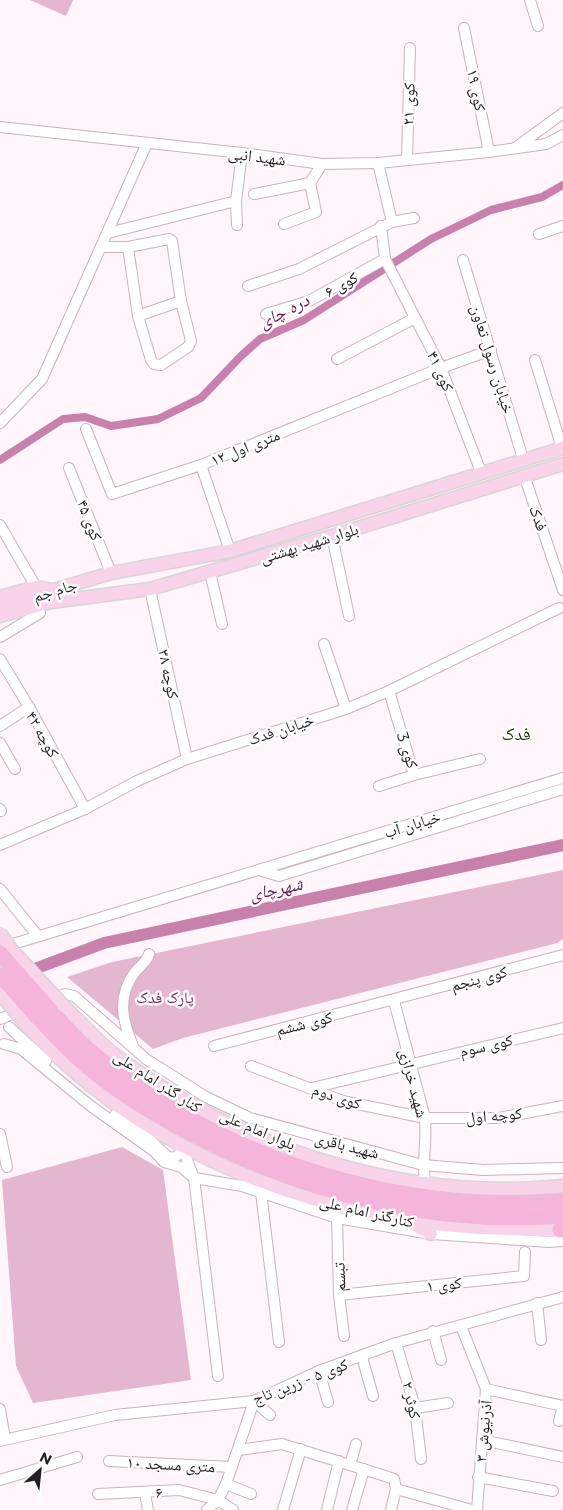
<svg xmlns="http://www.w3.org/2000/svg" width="563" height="1510" font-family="Montserrat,'Noto Naskh Arabic',sans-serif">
	<rect width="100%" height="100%" fill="#fff5fb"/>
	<g fill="#e4b6d0">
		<polygon points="30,0 73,0 66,16"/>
		<polygon points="563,870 563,939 557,943 183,1038 153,1049 67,977 112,962"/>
		<polygon points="122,1147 163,1170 191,1380 33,1403 16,1366 2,1180"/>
	</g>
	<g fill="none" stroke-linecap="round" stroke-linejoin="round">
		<polyline stroke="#c881ac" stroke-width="8" points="0,460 63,419 85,417 111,426 158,419 201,398 241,356 260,339 304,320 431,239 491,210 542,197 563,185"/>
		<polyline stroke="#c881ac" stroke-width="12" points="21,974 104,943 563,845"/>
		<defs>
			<g id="minor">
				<polyline points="530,0 538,26"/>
				<polyline points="464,28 489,152"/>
				<polyline points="0,127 242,153 322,164 378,163 489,152 546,144 563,135"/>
				<polyline points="515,148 563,113"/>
				<polyline points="407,159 410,48"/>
				<polyline points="378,163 392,222"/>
				<polyline points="254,194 310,183 322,164"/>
				<polyline points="284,224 316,212 310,183"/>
				<polyline points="237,225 236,201 242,153"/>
				<polyline points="381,226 385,259 441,368 481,472"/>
				<polyline points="108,233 236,201"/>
				<polyline points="539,234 563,226"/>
				<polyline points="103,247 128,247 169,239 172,241 181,301 191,341 188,347 161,365 154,364 151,360 138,316 128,247"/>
				<polyline points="463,260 523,459"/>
				<polyline points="248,286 299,269 392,222 414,218"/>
				<polyline points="266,314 309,301 385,259"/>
				<polyline points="138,316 181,301"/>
				<polyline points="337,359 415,318"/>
				<polyline points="535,360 562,448"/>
				<polyline points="0,423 42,379 147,143"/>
				<polyline points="86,429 112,494 201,465 441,368 491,350"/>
				<polyline points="201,465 230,551"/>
				<polyline points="69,468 111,573"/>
				<polyline points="524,475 563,590"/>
				<polyline points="0,525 36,587"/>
				<polyline points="332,536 349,616"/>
				<polyline points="210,572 222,624"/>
				<polyline points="150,589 187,759"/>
				<polyline points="0,637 40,613"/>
				<polyline points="324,644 346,709"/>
				<polyline points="0,659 29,707 85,809"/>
				<polyline points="389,691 414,775 480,759"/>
				<polyline points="0,726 29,707"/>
				<polyline points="0,743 15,769"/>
				<polyline points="379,786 414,775"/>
				<polyline points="0,809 1,811"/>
				<polyline points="0,845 85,809 137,781 187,759 346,709 389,691 559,608"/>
				<polyline points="262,871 279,876 563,789"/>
				<polyline points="0,889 37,935"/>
				<polyline points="3,947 563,778"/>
				<polyline points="50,1000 65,994 74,996 146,1059 206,1097 250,1118 423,1165 483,1170 563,1168"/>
				<path d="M394,1001l31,117c2,22 -3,43 0,65"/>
				<polyline points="0,1019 22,1010"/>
				<polyline points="9,1027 46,1061"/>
				<polyline points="4,1044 21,1049 92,1107 154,1151 164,1162 181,1167 194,1178 242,1186 337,1218 431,1234 549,1242 563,1241"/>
				<path d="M133,1046c-11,-26 -16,-50 2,-74 5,-6 12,-10 14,-18"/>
				<polyline points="214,1046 563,955"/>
				<polyline points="251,1066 343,1101 425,1118 499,1118 563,1106"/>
				<polyline points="312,1088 563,1028"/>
				<polyline points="115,1115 146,1136 168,1157 173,1158 184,1151"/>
				<polyline points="0,1134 7,1167"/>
				<polyline points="181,1144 194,1178 218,1376"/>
				<polyline points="261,1192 279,1342"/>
				<polyline points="337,1218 339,1295 344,1336"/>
				<polyline points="339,1295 524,1276 525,1252"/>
				<polyline points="537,1303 541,1340"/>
				<polyline points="461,1326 486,1389 477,1510"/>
				<polyline points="433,1331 441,1360"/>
				<polyline points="396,1343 415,1408 421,1459"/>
				<polyline points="362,1357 373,1396"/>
				<polyline points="319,1371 328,1402"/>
				<polyline points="486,1389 563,1406"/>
				<polyline points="415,1408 448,1403"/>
				<polyline points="0,1409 5,1439"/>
				<polyline points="559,1421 563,1406"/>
				<polyline points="482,1440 563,1457"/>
				<polyline points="0,1441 115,1415 254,1401 319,1371 396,1343 563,1297"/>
				<polyline points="239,1450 282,1444 382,1475 394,1479 396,1489 391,1510"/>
				<polyline points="109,1461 232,1467"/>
				<polyline points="350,1465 356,1444"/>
				<polyline points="478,1477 553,1491"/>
				<polyline points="0,1480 77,1457"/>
				<polyline points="226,1484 251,1494"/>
				<polyline points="396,1489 472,1510"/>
				<polyline points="145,1493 148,1510"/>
				<polyline points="98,1494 179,1490 218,1500 233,1510"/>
				<polyline points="207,1510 218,1500 226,1484 254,1401 270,1415"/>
				<polyline points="283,1510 301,1449"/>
				<polyline points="327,1510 339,1461"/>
				<polyline points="352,1510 364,1469"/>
			</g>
			<g id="major">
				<polyline points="0,597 36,587 52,590"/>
				<polyline points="0,606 111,573 230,551 563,448"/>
				<polyline points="0,616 51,602 150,589 332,536 563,464"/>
				<path d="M64,1006c17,17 35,37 55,52 127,92 286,144 444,128"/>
				<path d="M24,1022c120,135 305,203 482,207 19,0 38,2 57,1"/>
				<polyline points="413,1224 431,1234"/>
			</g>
			<g id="highway">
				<path d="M51,1011c14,15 28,31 43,43 95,78 219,129 341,144 42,6 85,5 128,3"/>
				<path d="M37,1017c12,12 24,26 37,38 35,33 77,58 120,80 113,59 240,91 369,81"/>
				<polyline points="560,1230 563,1229"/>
			</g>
		</defs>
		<use href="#minor" stroke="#c9b3c0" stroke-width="12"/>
		<use href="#major" stroke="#d8d6d7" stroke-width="15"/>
		<use href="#highway" stroke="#d8d6d7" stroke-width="18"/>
		<use href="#minor" stroke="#fff" stroke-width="10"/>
		<use href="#major" stroke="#f9d3e9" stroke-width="12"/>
		<use href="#highway" stroke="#f5b5da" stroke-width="15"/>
		<defs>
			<g id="major-bridge">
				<polyline points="0,933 12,950 64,1006"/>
				<polyline points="0,994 24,1022"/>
			</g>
			<g id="highway-bridge">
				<polyline points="0,953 51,1011"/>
				<polyline points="0,975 37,1017"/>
			</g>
		</defs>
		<use href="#major-bridge" stroke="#d8d6d7" stroke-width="15" stroke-linecap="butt"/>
		<use href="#highway-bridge" stroke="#d8d6d7" stroke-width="18" stroke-linecap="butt"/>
		<use href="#major-bridge" stroke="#f9d3e9" stroke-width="12"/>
		<use href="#highway-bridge" stroke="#f5b5da" stroke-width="15"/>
	</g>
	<g text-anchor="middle" stroke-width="5" stroke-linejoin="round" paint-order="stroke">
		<g font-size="16" fill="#251d22" stroke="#fff">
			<text transform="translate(477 90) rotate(79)" y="6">کوی ۱۹</text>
			<text transform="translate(408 104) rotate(-88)" y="6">کوی ۲۱</text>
			<text transform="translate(257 156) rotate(7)" y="6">شهید انبی</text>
			<text transform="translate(341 284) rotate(-29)" y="6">کوی ۶</text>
			<text transform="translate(493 359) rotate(73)" y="6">خیابان رسول تعاون</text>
			<text transform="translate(441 371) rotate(66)" y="6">کوی ۴۱</text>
			<text transform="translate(245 447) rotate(-22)" y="6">۱۲ متری اول</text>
			<text transform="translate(539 518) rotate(71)" y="6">فدک</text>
			<text transform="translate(90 520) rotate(69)" y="6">کوی ۴۵</text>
			<text transform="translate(309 543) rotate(-17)" y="6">بلوار شهید بهشتی</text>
			<text transform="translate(55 590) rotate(-17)" y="6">جام جم</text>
			<text transform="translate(169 674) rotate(78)" y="6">کوچه ۳۸</text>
			<text transform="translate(281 729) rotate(-18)" y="6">خیابان فدک</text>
			<text transform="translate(43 734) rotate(61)" y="6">کوچه ۴۲</text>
			<text transform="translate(408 750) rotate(72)" y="6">کوی 3</text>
			<text transform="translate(412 824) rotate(-17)" y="6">خیابان آب</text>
			<text transform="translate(479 978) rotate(-15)" y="6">کوی پنجم</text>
			<text transform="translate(304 1023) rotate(-14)" y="6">کوی ششم</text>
			<text transform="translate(486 1045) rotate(-13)" y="6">کوی سوم</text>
			<text transform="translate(158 1081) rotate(33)" y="6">کنار گذر امام علی</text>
			<text transform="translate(414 1083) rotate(75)" y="6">شهید خرازی</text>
			<text transform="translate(337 1096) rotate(18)" y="6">کوی دوم</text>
			<text transform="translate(494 1115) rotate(-5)" y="6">کوچه اول</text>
			<text transform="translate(258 1129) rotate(23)" y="6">بلوار امام علی</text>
			<text transform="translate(347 1145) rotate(14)" y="6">شهید باقری</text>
			<text transform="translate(367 1211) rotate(13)" y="6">کنارگذر امام علی</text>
			<text transform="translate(339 1277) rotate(-92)" y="6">تبسم</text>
			<text transform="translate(444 1284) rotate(-6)" y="6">کوی ۱</text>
			<text transform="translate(300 1381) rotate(-21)" y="6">کوی ۵ - زرین تاج</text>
			<text transform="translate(412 1400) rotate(77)" y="6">کوثر ۲</text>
			<text transform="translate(483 1431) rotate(-85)" y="6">آذرنیوش ۳</text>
			<text transform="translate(171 1464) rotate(3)" y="6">۱۰ متری مسجد</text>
			<text transform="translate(159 1492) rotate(-6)" y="6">۶</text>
		</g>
		<g font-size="16" fill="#78245c" stroke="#fff">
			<text x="165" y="1003">پارک فدک</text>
		</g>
		<g font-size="18" font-style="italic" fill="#6c1852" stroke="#fff">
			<text transform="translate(284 311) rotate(-27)" y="6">دره چای</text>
			<text transform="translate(276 889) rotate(-12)" y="6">شهرچای</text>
		</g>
		<g font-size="18" fill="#1e3705" stroke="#fff">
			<text x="516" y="740">فدک</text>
		</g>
	</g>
	<g transform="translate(40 1470) rotate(27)" stroke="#ffffff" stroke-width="4" paint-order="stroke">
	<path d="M0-4L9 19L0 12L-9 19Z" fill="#251d22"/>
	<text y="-8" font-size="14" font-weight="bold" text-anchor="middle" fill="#251d22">N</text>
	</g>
</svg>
